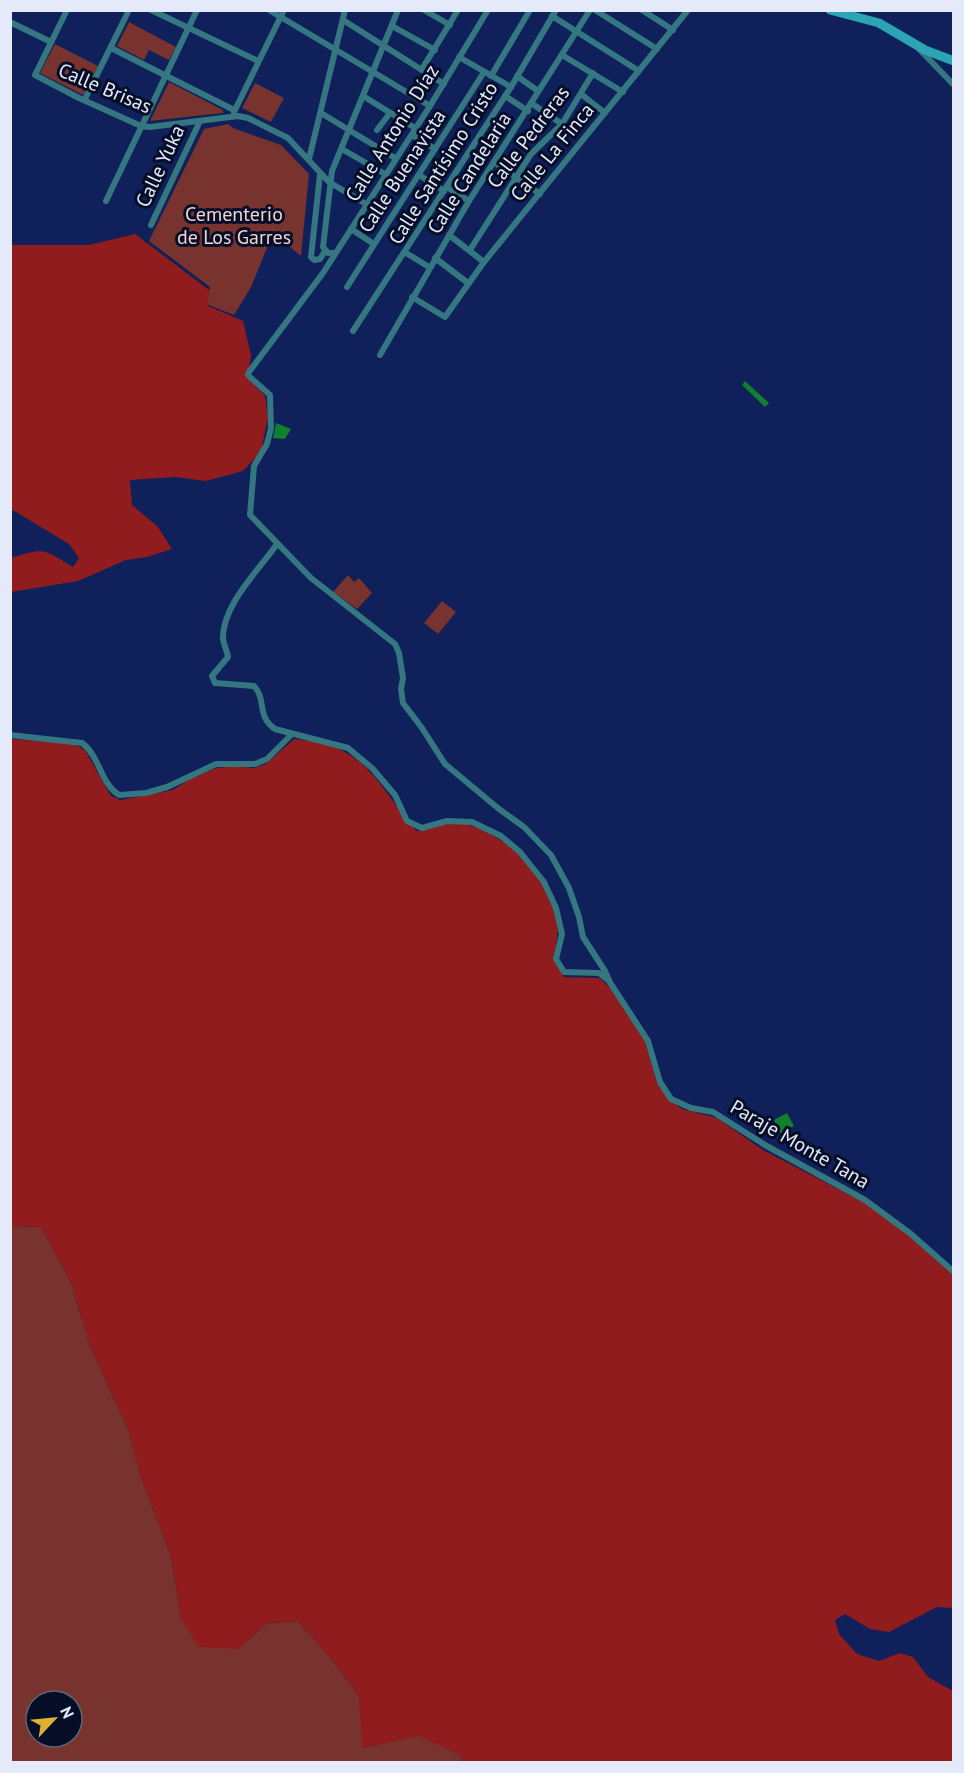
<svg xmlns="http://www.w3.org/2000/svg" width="964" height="1773" font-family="'PT Sans',sans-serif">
	<rect width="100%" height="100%" fill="#0f205a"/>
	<g fill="#78332e" fill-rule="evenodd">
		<polygon points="129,22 176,47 169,60 149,50 144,60 117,46"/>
		<polygon points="55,44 98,66 83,95 40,73"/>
		<polygon points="169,82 223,110 223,113 150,121"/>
		<polygon points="255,83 284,98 271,122 242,108"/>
		<polygon points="228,124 233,128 281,145 309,174 301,256 273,233 251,287 234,315 206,304 210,287 149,241 204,129"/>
		<polygon points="348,575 354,582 359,578 372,593 357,609 333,592"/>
		<polygon points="442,601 456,612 438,634 424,623"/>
		<path d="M11,1226l30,1 30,55 19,64 38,83 12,45 31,82 10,63 57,30 29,-26 31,-2 31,35 30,40 4,52 57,-13 40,20 3,7h-452zM36,1701h36v36h-36z"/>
	</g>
	<g fill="#901c1d">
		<path d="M135,234l74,56 -1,16 35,15 8,34 -3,24 17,17 3,21 -7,35 -18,19 -37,10 -31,-4 -45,3 2,25 26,22 14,22 -25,8 -21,3 -48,21 -67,11v-34c34,-11 32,-9 62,9l6,-9 -10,-14 -58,-35v-264h78z"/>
		<path d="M11,739l63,5 11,6 26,46 10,4 52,-10 17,-11 26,-11 20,-2 18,2 12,-4 28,-25c48,5 66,17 94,55 11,15 15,24 29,37 12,-1 24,-7 36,-8 26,-2 70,29 84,51 6,11 18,34 20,46 4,26 -10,31 7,57l36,1 10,10 34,49 13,46 7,10 11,11 7,5 35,9 46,32 100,52 36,25 54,48v333l-16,-1 -48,25 -19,-3 -25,-15 -10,6 4,14 18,20 22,7 21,-8 13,4 15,20 25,14v71h-490l-3,-7 -40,-19 -58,12 -3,-52 -30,-40 -31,-35 -31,2 -29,26 -39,-2 -18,-28 -10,-63 -31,-82 -12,-45 -38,-83 -19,-64 -30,-55 -30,-1z"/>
	</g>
	<g fill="#11802d">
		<polygon points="745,381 769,403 765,407 742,385"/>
		<polygon points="276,423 291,429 285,439 273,438"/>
		<polygon points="787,1113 794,1126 780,1133 774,1120"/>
	</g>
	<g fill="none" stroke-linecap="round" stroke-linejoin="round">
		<g stroke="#357780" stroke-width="6">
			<polyline points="67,10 35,75 79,98 141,126 150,127 238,116 248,118 288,138 329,182 366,204"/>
			<polyline points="151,10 258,61"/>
			<polyline points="269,10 430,106"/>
			<polyline points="424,10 450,25"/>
			<polyline points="488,10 430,106 323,273 249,372 248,375 251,378 270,395 271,428 267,444 254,466 250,515 311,578 395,644 399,653 403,678 401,689 403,703 422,728 445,764 499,809 524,827 551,855 569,888 579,917 583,937 605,971 609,980"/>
			<polyline points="595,10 657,49"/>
			<polyline points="642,10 673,30"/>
			<polyline points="552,16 639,71"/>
			<polyline points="343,20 444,84"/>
			<polyline points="10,22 51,42"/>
			<polyline points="392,26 435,50"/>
			<polyline points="111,48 234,110"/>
			<polyline points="919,49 954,85"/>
			<polyline points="562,55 623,92"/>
			<polyline points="459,57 511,87"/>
			<polyline points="422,69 458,10"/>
			<polyline points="491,76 530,10"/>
			<polyline points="517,76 538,91"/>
			<polyline points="581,94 605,113"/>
			<polyline points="363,96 415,128"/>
			<polyline points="505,96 528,111"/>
			<polyline points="85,99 129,10"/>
			<polyline points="531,103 562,124"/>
			<polyline points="234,112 284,10"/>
			<polyline points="321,113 395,158"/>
			<polyline points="377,130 390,113"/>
			<polyline points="412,135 435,149"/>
			<polyline points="342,149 385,174"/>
			<polyline points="309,159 345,10"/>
			<polyline points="494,162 540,194"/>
			<polyline points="320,174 311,257 314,260 320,259 325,251"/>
			<polyline points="419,175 444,191"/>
			<polyline points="447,187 469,201"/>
			<polyline points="106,201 197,10"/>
			<polyline points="151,225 200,121"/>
			<polyline points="351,229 374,244"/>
			<polyline points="449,235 484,262"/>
			<polyline points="470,250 531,154 562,124 593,73"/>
			<polyline points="335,253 328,253 323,247 332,171 398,10"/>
			<polyline points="406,253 429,267"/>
			<polyline points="435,258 468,283"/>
			<polyline points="347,287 484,72"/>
			<polyline points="412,297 445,317 484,262 688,10"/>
			<polyline points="353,331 511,87 556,10"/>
			<polyline points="380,355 469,201 590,10"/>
			<path d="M277,544c-18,26 -55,61 -54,95 1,6 4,12 5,18l-16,19 3,7 39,3c13,14 2,30 21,43l73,19 24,20 23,27 12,26 15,7 25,-7 25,1 29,14 19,16 24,30 12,26 6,26 -6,25 8,13 35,1 10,8 39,60 12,41 11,17 20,9 22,4 52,33 100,55 46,34 43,38"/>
			<path d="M10,735l72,8c18,13 18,40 37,52l27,-2 21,-6 49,-23h39l12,-5 25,-25"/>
		</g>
		<polyline stroke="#2ba5b3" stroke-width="9" points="830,10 879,23 925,50 954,61"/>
	</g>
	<g text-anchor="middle" stroke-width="6" stroke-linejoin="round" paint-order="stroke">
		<g font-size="20" fill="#e4eaf9" stroke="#060e27">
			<text transform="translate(105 88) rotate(23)" y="7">Calle Brisas</text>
			<text transform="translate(392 133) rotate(-58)" y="7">Calle Antonio Díaz</text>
			<text transform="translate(528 137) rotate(-53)" y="7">Calle Pedreras</text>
			<text transform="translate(552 152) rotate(-51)" y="7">Calle La Finca</text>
			<text transform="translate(443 163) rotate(-58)" y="7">Calle Santísimo Cristo</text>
			<text transform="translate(160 166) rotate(-65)" y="7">Calle Yuka</text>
			<text transform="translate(402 171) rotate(-57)" y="7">Calle Buenavista</text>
			<text transform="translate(469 173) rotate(-58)" y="7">Calle Candelaria</text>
			<text transform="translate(800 1144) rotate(30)" y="7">Paraje Monte Tana</text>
		</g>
		<g font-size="20" fill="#f4d4cf" stroke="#060e27">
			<text x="234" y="221">Cementerio<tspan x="234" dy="23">de Los Garres</tspan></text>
		</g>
	</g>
	<rect width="964" height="1773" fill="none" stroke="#e4eaf9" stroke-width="24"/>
	<g transform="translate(54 1719) rotate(64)"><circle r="28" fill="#060e27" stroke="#5f667b" stroke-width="1.5"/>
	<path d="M0-4.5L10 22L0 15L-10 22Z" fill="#e0b034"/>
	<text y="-9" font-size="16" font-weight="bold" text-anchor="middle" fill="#e4eaf9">N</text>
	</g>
</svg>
